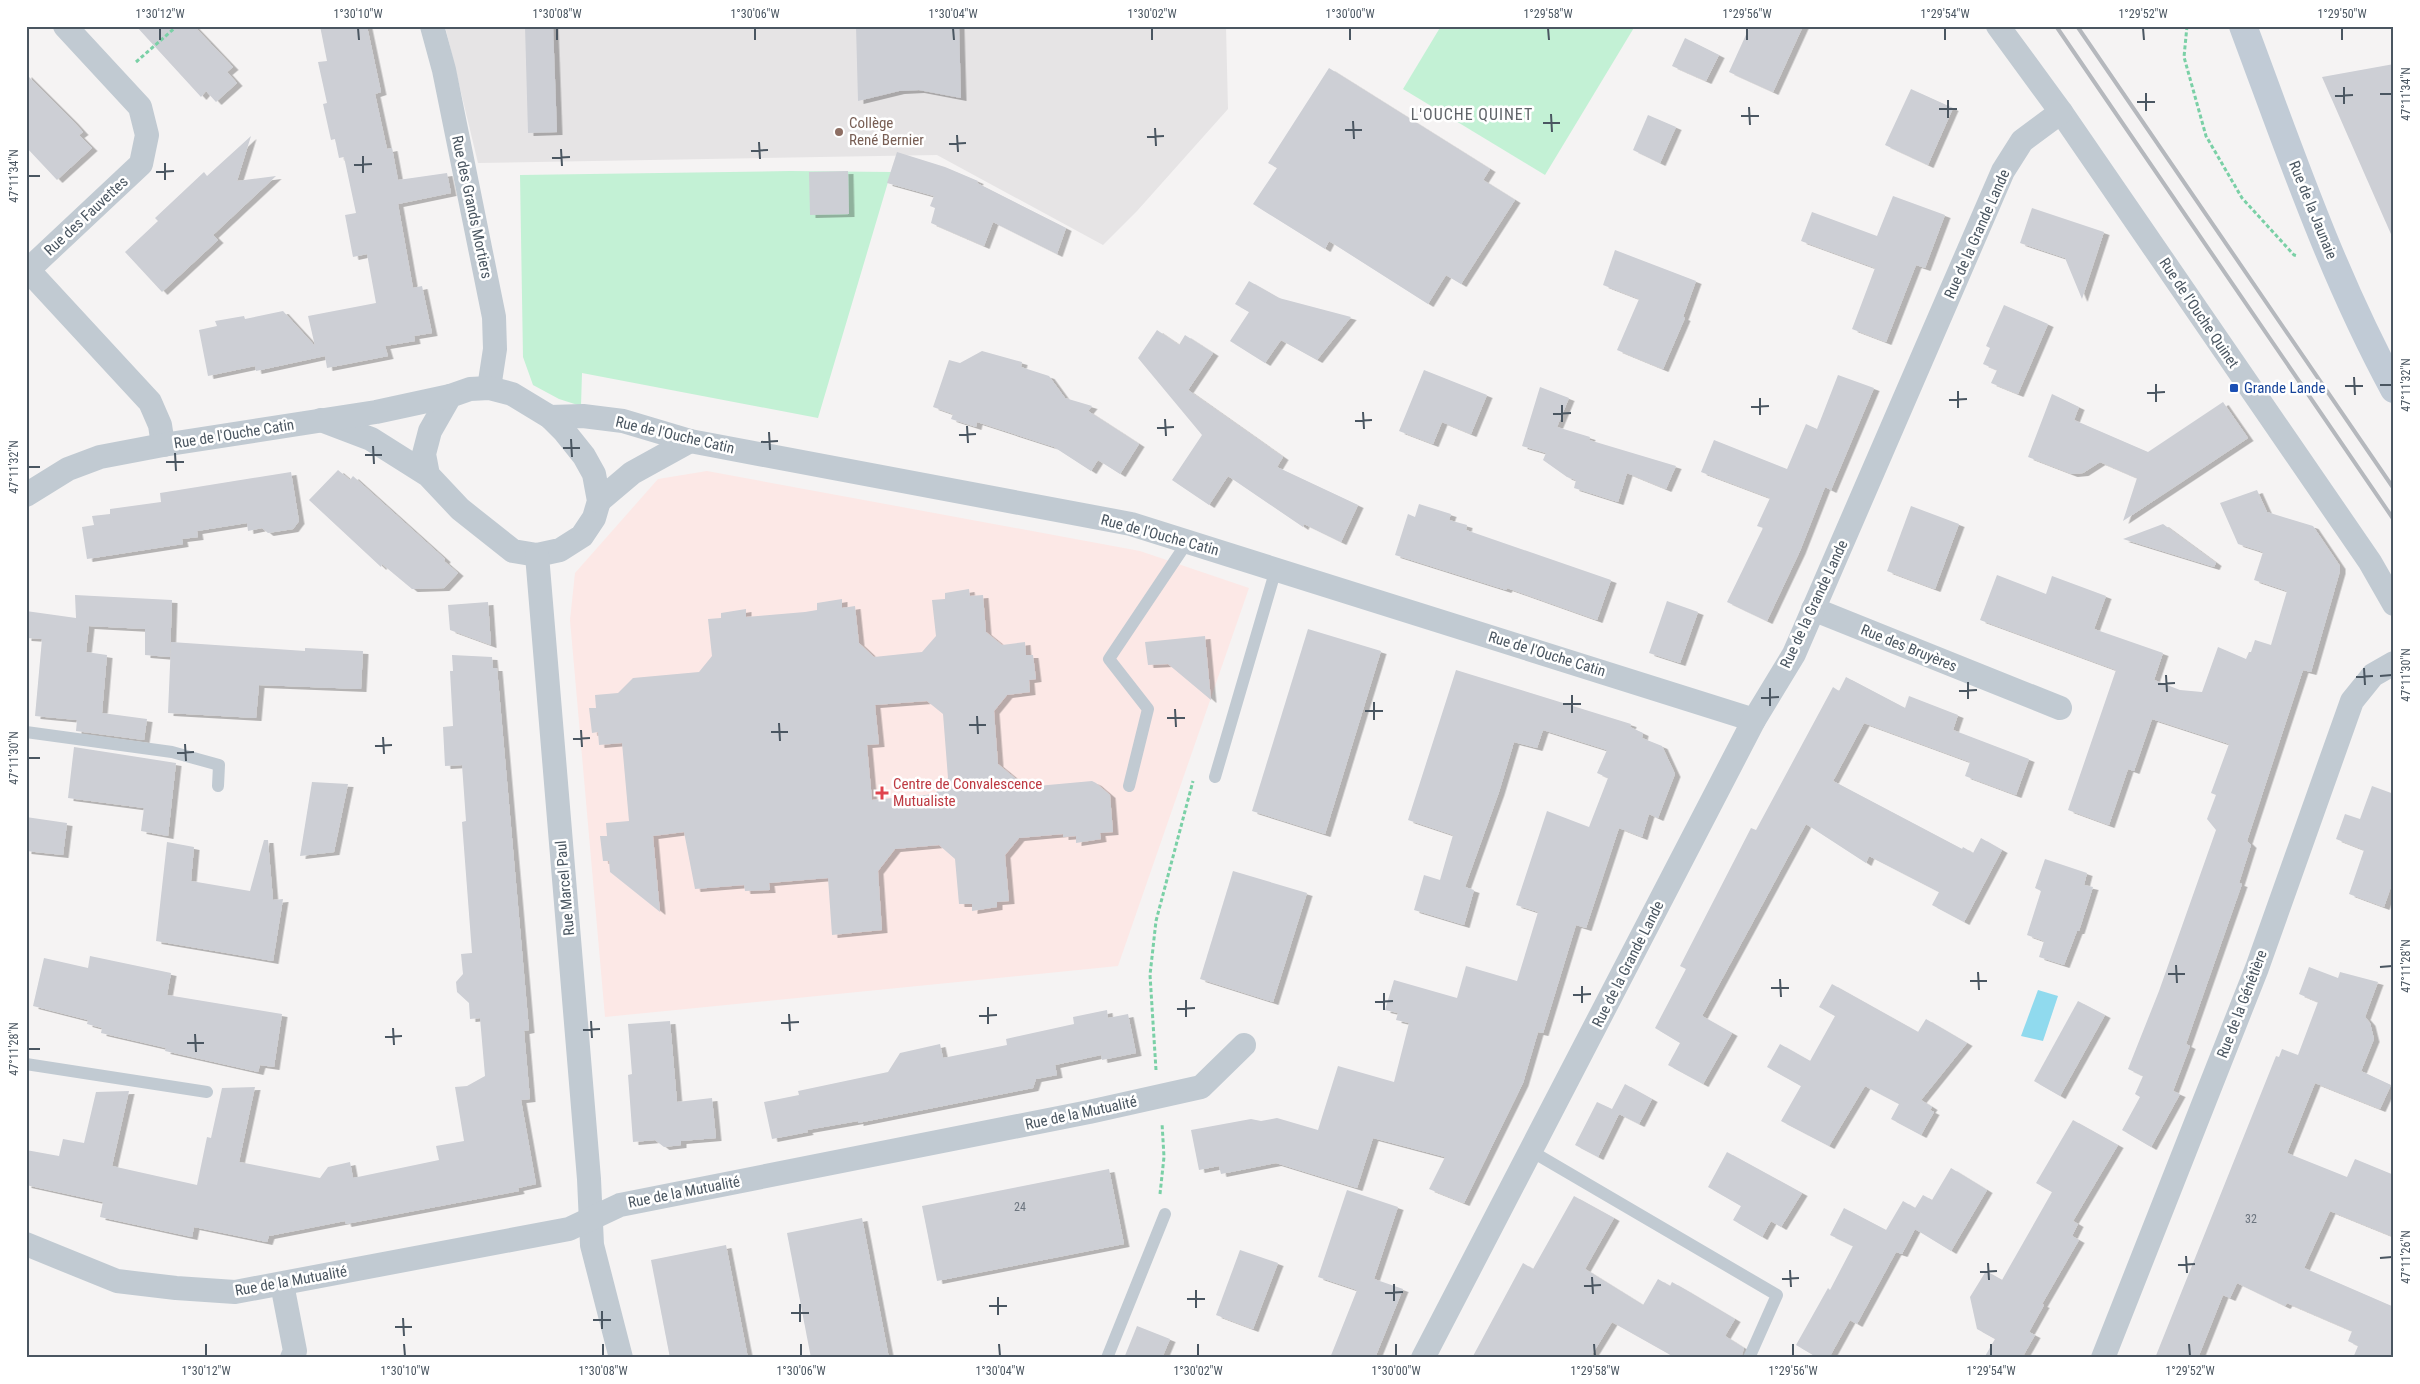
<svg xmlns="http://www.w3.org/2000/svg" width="2420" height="1384" font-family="'Roboto Condensed',sans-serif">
	<defs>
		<filter id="shadow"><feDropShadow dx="5.5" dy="3" stdDeviation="0" flood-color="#0004"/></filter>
	</defs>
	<rect width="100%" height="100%" fill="#f5f3f3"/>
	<polygon fill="#e6e4e5" points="445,26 1226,26 1228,109 1137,211 1103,245 937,155 478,163"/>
	<polygon fill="#fce8e6" points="707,471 1140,551 1249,588 1118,966 605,1017 570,620 575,573 658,479"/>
	<g fill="#c3f1d5">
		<polygon points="1441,26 1635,26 1545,175 1403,89"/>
		<polygon points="790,171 891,172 818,418 582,373 581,406 559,399 533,385 523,357 520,175"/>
	</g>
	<polygon fill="#90daee" points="2038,990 2058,996 2043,1041 2021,1036"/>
	<g fill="#cdcfd5" fill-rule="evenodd" filter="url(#shadow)">
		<polygon points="136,26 194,26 233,67 227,72 237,83 216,102 206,91 201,97"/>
		<polygon points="320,26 367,26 381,92 375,94 387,149 392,148 398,180 447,173 451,193 398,204 413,288 422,286 432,333 414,336 415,341 385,346 388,356 327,368 325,356 256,371 255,366 208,376 199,330 217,326 215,321 244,316 245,319 283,311 315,346 308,316 376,303 367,254 353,257 345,215 356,213 344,157 339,158 335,139 331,140 323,104 327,103 318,62 327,61"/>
		<polygon points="525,26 553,26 557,132 528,133"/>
		<polygon points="856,26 959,26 961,98 919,90 899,91 858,101"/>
		<polygon points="1750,26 1803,26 1773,92 1729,72"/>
		<polygon points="1685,38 1719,55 1706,81 1672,66"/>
		<polygon points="2394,64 2394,241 2322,77"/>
		<polygon points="1329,68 1490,169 1483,180 1515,200 1461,284 1446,275 1428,304 1329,241 1325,249 1253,204 1277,168 1268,163"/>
		<polygon points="26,74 73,121 83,132 79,135 92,148 57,180 26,147"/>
		<polygon points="1911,89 1953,108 1928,165 1885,145"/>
		<polygon points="1648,115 1676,127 1660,163 1633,150"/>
		<polygon points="251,136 237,181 276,176 213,235 218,240 162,292 125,252 158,221 155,218 204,172 207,176"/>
		<polygon points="897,152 945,167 978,181 977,183 1066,228 1057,254 993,222 984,246 931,223 935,208 930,206 934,196 887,183"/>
		<polygon points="848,171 849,214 810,215 809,172"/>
		<polygon points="1893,196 1945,215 1925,268 1916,265 1886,342 1852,329 1875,268 1801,241 1812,212 1877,236"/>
		<polygon points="2032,208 2104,232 2082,299 2065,258 2020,243"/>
		<polygon points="1615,250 1696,281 1683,317 1685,318 1663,369 1617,350 1639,299 1603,285"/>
		<polygon points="1249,281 1279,298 1351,317 1317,360 1281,340 1265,363 1230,341 1249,312 1235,304"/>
		<polygon points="2004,305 2048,324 2018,394 1991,383 1997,370 1983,364 1990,348 1986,346"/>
		<polygon points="1157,330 1179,345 1185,335 1213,353 1188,390 1283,457 1277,467 1358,505 1341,542 1304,524 1303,527 1228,476 1209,505 1172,480 1202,435 1138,358"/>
		<polygon points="982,351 1022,362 1021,367 1049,376 1065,398 1092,406 1088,411 1139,444 1120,474 1098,460 1091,471 1054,447 977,422 976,427 951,419 953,414 933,407 949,360 960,363"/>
		<polygon points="1424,370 1487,395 1471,434 1442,422 1433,444 1399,431"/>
		<polygon points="1838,375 1874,388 1831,490 1825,487 1800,551 1767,621 1727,602 1763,528 1757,526 1770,498 1701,472 1714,440 1787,469 1806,424 1817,429"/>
		<polygon points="1540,387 1569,398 1557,427 1590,437 1589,440 1676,466 1666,489 1627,473 1618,502 1574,488 1576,480 1567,477 1543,460 1546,453 1522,446"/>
		<polygon points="2052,394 2079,407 2074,420 2148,452 2223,402 2248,438 2123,521 2137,478 2100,462 2083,473 2072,474 2028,457"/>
		<polygon points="338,470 350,480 353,476 445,559 444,561 458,573 444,588 412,589 382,564 381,567 309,500"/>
		<polygon points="291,472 299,521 293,529 268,533 262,528 248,531 247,523 197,531 198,537 182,539 183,544 87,559 82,527 94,525 92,516 110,514 110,509 161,502 160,493"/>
		<polygon points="2257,490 2267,512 2313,526 2340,566 2340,571 2311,672 2303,670 2247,841 2251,845 2239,883 2242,884 2186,1044 2190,1046 2173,1091 2180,1094 2151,1147 2122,1130 2140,1097 2135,1094 2143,1076 2128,1069 2159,991 2216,830 2207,819 2216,795 2211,793 2229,744 2152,719 2134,771 2128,769 2109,825 2068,810 2116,670 1980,620 1997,575 2046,594 2052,576 2106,596 2094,629 2163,653 2154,680 2180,690 2202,692 2218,647 2246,659 2249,652 2251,652 2255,640 2271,645 2287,591 2254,580 2263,552 2238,544 2220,503"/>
		<polygon points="1419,504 1451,514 1449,520 1467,525 1466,530 1611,580 1597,620 1507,588 1506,590 1395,555 1408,514 1415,517"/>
		<polygon points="1911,506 1959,524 1935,589 1887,571"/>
		<polygon points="2163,524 2216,563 2214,567 2123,539"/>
		<path d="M969,589l1,7 13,-1 3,37 16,13 23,-3 1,13h7l3,24 -7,1 1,12 -23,3 -13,16 4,53 28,23 66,-6 4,2 14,12 3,37 -13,1 1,6 -25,4v-7l-13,1v-3l-44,4 -14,17 4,46 -12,1v5l-25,4v-7h-13l-4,-45 -16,-14 -44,4 -17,22 4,59 -50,5 -4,-57 -59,5 1,7 -25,1 -1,-6 -49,4 -11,-57 -31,4 7,76 -50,-40 -1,-11h-6l-3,-25h7l-1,-13 23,-2 -7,-78 -23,2 -1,-13 -6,1 -3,-25h7l-1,-13 23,-2 15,-15 66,-6 13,-16 -4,-37 13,-1v-5l25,-4v8l59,-5 12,-2v-7l25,-4v9l13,-2 4,37 15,14 48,-5 14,-16 -4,-36 13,-1v-6zM927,701l16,13 5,64 -13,16 -63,6 -5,-55 12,-1 -4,-39z"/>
		<polygon points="75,595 172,600 170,657 145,655 145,629 89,626 86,652 107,655 102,713 147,719 144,740 76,731 77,720 35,716 42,639 26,638 26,611 76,618"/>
		<polygon points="1667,601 1698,612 1680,663 1649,653"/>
		<polygon points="488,602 491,645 450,630 448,605"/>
		<polygon points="1308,629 1381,651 1325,834 1252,811"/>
		<polygon points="1205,636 1211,700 1168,664 1148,665 1145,642"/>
		<polygon points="171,642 305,651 305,648 363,651 361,689 259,685 256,718 168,713"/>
		<polygon points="452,655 492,657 493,668 497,668 529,1030 524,1031 530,1099 521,1100 536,1184 518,1188 519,1191 346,1224 345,1221 269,1236 267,1242 194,1227 192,1237 100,1217 103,1202 26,1185 26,1150 59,1156 63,1139 84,1143 96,1092 129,1091 112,1166 197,1185 207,1137 211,1138 222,1088 255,1087 239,1162 320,1178 328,1167 350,1162 353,1178 439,1160 436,1146 464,1141 455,1087 467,1086 485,1076 480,1018 470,1019 469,1003 457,992 456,982 463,974 461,954 472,953 462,822 466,821 462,765 445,766 443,727 453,726 450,671 453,671"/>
		<polygon points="1456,670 1631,724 1630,727 1643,733 1642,738 1662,746 1675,774 1658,818 1649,814 1642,837 1619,828 1586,928 1576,925 1543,1033 1538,1032 1523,1083 1464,1203 1429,1189 1445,1157 1373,1138 1357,1188 1276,1163 1221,1174 1219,1166 1199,1170 1191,1130 1251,1119 1261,1121 1277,1118 1318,1130 1338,1066 1394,1082 1409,1023 1396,1020 1398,1013 1385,1010 1394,980 1457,998 1466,966 1517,981 1538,912 1516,905 1547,811 1589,827 1608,778 1597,773 1607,750 1543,730 1537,748 1514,742 1499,792 1465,887 1474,890 1464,925 1414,910 1424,875 1440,880 1453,835 1408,820"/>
		<polygon points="1846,677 1905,708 1909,696 1958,715 1953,730 2029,759 2016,795 1965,776 1970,762 1864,723 1833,781 1962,849 1963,847 1973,853 1981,838 2002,850 1964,922 1932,905 1939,892 1869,856 1866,863 1806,824 1702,1016 1732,1033 1703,1084 1668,1065 1680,1043 1655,1028 1686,969 1680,966 1751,828 1756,830 1833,687 1839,691"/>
		<polygon points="74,747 176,763 168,836 141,831 144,808 68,798"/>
		<polygon points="312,782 348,784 334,852 300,856"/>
		<polygon points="2372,786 2394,794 2394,878 2384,907 2349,894 2364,850 2336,839 2345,814 2360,819"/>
		<polygon points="26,817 67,823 63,855 26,851"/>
		<polygon points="264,840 268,840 273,900 283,899 273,961 156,941 167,842 194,847 191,881 250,891"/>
		<polygon points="2045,859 2087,873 2084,885 2093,887 2079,931 2077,931 2064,965 2039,957 2044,941 2027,935 2041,891 2035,888"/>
		<polygon points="1233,871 1307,893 1273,1002 1200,979"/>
		<polygon points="90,956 171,973 167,995 282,1014 274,1067 260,1065 258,1072 165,1051 166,1048 101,1033 102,1028 87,1024 88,1020 33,1006 44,958 88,968"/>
		<polygon points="2309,967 2338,978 2340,972 2378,982 2365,1017 2370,1023 2374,1039 2361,1071 2391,1085 2380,1109 2315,1083 2287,1153 2347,1177 2355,1159 2394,1175 2394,1237 2330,1211 2304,1268 2394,1307 2394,1358 2353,1358 2358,1346 2348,1341 2352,1331 2287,1303 2285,1306 2237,1283 2230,1298 2223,1295 2198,1358 2155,1358 2276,1056 2279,1057 2282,1049 2298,1055 2318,1002 2299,994"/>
		<polygon points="1832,984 1918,1032 1926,1019 1967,1043 1921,1100 1932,1107 1930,1110 1934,1112 1921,1135 1891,1119 1899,1104 1865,1086 1829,1146 1781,1121 1801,1086 1767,1067 1780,1044 1810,1061 1835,1016 1819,1007"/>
		<polygon points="2078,1001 2105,1015 2060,1096 2034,1081"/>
		<polygon points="1107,1010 1108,1018 1128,1014 1136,1053 1102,1060 1101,1055 1055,1065 1057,1075 1036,1079 1033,1088 858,1123 858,1121 807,1130 808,1132 772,1139 764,1102 799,1095 798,1091 888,1072 900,1053 940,1044 943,1058 1007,1045 1006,1039 1074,1024 1073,1017"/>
		<polygon points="670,1021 677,1102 712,1098 716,1138 681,1141 681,1145 664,1147 655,1140 633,1142 628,1075 632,1074 628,1024"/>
		<polygon points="1625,1084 1652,1099 1639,1124 1619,1114 1598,1157 1575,1145 1597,1102 1612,1109"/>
		<polygon points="2073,1120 2118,1145 2073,1221 2078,1224 2072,1236 2079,1240 2042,1304 2044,1305 2029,1332 2035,1335 2022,1358 1984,1358 1995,1339 1977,1329 1970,1297 1986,1271 2002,1280 2052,1192 2036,1183"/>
		<polygon points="1727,1152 1802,1193 1781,1227 1771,1221 1762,1237 1733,1220 1741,1206 1708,1187"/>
		<polygon points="1951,1168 1987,1190 1951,1251 1915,1229 1902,1254 1896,1252 1857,1324 1850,1320 1829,1358 1818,1358 1796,1345 1828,1288 1830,1290 1853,1246 1830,1235 1844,1208 1886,1230 1903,1201 1915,1208 1923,1195 1932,1200"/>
		<polygon points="1109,1169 1124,1244 937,1281 922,1206"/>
		<polygon points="1347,1190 1398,1207 1374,1279 1403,1289 1375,1358 1330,1358 1357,1290 1318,1277"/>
		<polygon points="1574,1196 1614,1218 1585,1269 1643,1305 1658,1279 1670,1286 1672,1282 1686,1290 1735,1319 1725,1336 1744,1348 1741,1358 1676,1358 1612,1322 1590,1358 1472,1358 1523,1263 1533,1269"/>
		<polygon points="862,1218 889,1358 811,1358 787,1233"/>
		<polygon points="726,1245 748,1358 670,1358 651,1260"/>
		<polygon points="1240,1250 1278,1263 1253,1329 1216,1315"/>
		<polygon points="1137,1326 1170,1339 1162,1358 1124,1358"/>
	</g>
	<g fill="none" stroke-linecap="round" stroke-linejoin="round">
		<g stroke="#7ad0a6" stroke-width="3" stroke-dasharray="4 2.5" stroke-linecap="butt">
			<polyline points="2187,26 2184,57 2206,136 2242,198 2294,255 2298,256"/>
			<polyline points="136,62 177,26"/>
			<polyline points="1156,1070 1150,975 1156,921 1193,781"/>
			<polyline points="1160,1194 1164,1157 1162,1123"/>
		</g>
		<g stroke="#c1cad2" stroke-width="12">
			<polyline points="26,732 172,752 219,765 218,786"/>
			<polyline points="1215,777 1276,569"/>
			<polyline points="1129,786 1148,709 1109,659 1188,541"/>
			<polyline points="26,1064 207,1092"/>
			<polyline points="1531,1151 1777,1295 1749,1358"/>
			<polyline points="1107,1358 1165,1214"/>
		</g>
		<g stroke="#c1cad2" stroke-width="24">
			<polyline points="65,26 140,107 147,135 141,164 28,270 150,402 160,425 163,445"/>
			<polyline points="432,26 444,70 494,317 495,349 489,388"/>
			<polyline points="1998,26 2061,112 2370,562 2394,604"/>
			<polyline points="550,417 583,416 623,421 690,441 1131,524 1754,720"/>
			<polyline points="321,420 371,439 428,475 460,509 513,551 537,555 560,550 582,536 594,518 599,501 594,474 584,456 564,431 550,417 512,394 489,388 470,389 450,396 430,431 424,454 428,475"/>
			<polyline points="26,495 68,469 100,457 163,445 376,412 450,396"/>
			<polyline points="599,501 632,473 690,441"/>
			<polyline points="537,555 589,1179 592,1245 621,1358"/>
			<polyline points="1813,609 2060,708"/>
			<polyline points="26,1244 117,1281 176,1288 235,1292 569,1229 620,1205 1089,1112 1201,1087 1244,1045"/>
			<polyline points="282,1284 295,1351 292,1358"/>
			<polyline points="1423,1358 1754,720 1794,654 2003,171 2022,141 2061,112"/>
			<polyline points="2103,1358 2257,968 2352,701 2373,675 2394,663"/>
		</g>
		<path stroke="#c1cbd6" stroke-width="28" d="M2243,26c46,123 88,247 151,363"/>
		<g stroke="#b5b8bd" stroke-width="4">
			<polyline points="2056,26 2394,520"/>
			<polyline points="2077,26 2394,489"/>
		</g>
	</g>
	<path fill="none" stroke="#4a5661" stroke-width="2" d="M160,28v12M358,28l1,12M557,28v12M755,28v12M953,28l1,12M1152,28v12M1350,28v12M1548,28l1,12M1747,28v12M1945,28v12M2143,28l1,12M2342,28v12M2344,87v17M2146,93v18M2380,94h12M2335,96l18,-1M1948,100v18M2137,102h18M1749,107l1,18M1939,109h18M1551,114l1,18M1741,116h18M1353,121l1,18M1543,123h17M1155,128l1,18M1345,130h17M957,135l1,17M1147,137l17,-1M759,142l1,17M949,144l17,-1M561,149l1,17M751,151l17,-1M363,156v17M552,158l18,-1M165,163v17M354,165l18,-1M156,172l18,-1M28,176h12M2354,377l1,18M2156,384v18M2380,385h12M2345,386h18M1958,391v17M2147,393l18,-1M1760,398v17M1949,400l18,-1M1562,405v17M1751,407l18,-1M1363,412l1,17M1553,414l18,-1M1165,419l1,17M1355,421l17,-1M967,426l1,17M1157,428l17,-1M769,432l1,18M959,435l17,-1M571,439l1,18M761,442l17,-1M373,446l1,18M563,448h17M175,453l1,18M365,455h17M166,462h18M28,467h12M2364,668l1,17M2166,675l1,17M2380,676l12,-1M2356,677l17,-1M1968,682v17M2158,684l17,-1M1770,688v18M1959,691l18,-1M1572,695v18M1761,698l18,-1M1374,702v18M1563,704h18M1175,709l1,18M1365,711h18M977,716l1,18M1167,718h18M779,723l1,18M969,725h17M581,730l1,17M771,732h17M383,737l1,17M573,739l17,-1M185,744l1,17M375,746l17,-1M177,753l17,-1M28,758h12M2176,965l1,18M2380,967l12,-1M1978,972l1,18M2168,974h17M1780,979l1,18M1970,981h17M1582,986v17M1771,988h18M1384,993v17M1573,995l18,-1M1186,1000v17M1375,1002l18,-1M988,1007v17M1177,1009l18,-1M789,1014l1,17M979,1016l18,-1M591,1021l1,17M781,1023l18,-1M393,1028l1,17M583,1030l17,-1M195,1034l1,18M385,1037l17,-1M187,1043h17M28,1049h12M2186,1256l1,17M2380,1258l12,-1M1988,1263l1,17M2178,1265l17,-1M1790,1270l1,17M1980,1272l17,-1M1592,1277l1,17M1782,1279l17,-1M1394,1284v17M1584,1286l17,-1M1196,1290v18M1385,1293l18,-1M998,1297v18M1187,1299h18M800,1304v18M989,1306h18M602,1311v18M791,1313h18M403,1318l1,18M593,1320h18M395,1327h17M206,1344v12M404,1344l1,12M603,1344v12M801,1344v12M999,1344l1,12M1198,1344v12M1396,1344v12M1594,1344l1,12M1793,1344v12M1991,1344v12M2189,1344l1,12"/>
	<circle fill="#8d6e63" stroke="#fff" stroke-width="2" cx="839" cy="132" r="5"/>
	<rect fill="#1a4fb4" stroke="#fff" stroke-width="2" x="2229" y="383" width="10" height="10" rx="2.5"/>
	<path fill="#e0444e" stroke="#fff" stroke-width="2" d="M879.5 785.5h5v5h5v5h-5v5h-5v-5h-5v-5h5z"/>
	<g text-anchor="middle" stroke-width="5" stroke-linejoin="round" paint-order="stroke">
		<g font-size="12" fill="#6b747e">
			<text x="1020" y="1211">24</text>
			<text x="2251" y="1223">32</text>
		</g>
		<g font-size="15" fill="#785e54" stroke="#fff" text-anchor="start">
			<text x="849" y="128">Collège<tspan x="849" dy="17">René Bernier</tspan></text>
		</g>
		<g font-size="15" fill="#4a5661" stroke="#fff">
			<text transform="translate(472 207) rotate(78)" y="5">Rue des Grands Mortiers</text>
			<text transform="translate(2313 210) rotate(68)" y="5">Rue de la Jaunaie</text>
			<text transform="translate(86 216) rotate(-43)" y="5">Rue des Fauvettes</text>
			<text transform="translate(1977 234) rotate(-66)" y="5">Rue de la Grande Lande</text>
			<text transform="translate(2199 313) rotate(56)" y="5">Rue de l'Ouche Quinet</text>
			<text transform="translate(234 434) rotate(-9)" y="5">Rue de l'Ouche Catin</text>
			<text transform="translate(675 435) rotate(13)" y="5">Rue de l'Ouche Catin</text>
			<text transform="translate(1160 535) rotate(15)" y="5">Rue de l'Ouche Catin</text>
			<text transform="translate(1814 604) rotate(-65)" y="5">Rue de la Grande Lande</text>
			<text transform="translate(1909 648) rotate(22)" y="5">Rue des Bruyères</text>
			<text transform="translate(1547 654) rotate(17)" y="5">Rue de l'Ouche Catin</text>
			<text transform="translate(565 888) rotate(-95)" y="5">Rue Marcel Paul</text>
			<text transform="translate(1628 964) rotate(-63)" y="5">Rue de la Grande Lande</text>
			<text transform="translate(2242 1004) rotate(-69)" y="5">Rue de la Génêtière</text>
			<text transform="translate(1081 1113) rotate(-12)" y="5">Rue de la Mutualité</text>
			<text transform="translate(684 1192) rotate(-11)" y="5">Rue de la Mutualité</text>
			<text transform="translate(291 1281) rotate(-10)" y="5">Rue de la Mutualité</text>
		</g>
		<g font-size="15" fill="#164399" stroke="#fff" text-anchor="start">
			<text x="2244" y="393">Grande Lande</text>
		</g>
		<g font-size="15" fill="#be3a42" stroke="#fff" text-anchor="start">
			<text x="893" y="789">Centre de Convalescence<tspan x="893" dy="17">Mutualiste</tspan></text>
		</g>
		<g font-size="16" letter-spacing="1" fill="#5f6368" stroke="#fff">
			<text x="1472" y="120">L'OUCHE QUINET</text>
		</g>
	</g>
	<rect width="2420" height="1384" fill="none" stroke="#ffffff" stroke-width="55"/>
	<rect x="28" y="28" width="2364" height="1328" fill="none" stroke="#4a5661" stroke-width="2"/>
	<g font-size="12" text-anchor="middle" fill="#4a5661">
		<text x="160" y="18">1°30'12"W</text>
		<text x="358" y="18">1°30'10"W</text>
		<text x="557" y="18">1°30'08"W</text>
		<text x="755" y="18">1°30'06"W</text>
		<text x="953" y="18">1°30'04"W</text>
		<text x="1152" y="18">1°30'02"W</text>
		<text x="1350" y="18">1°30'00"W</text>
		<text x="1548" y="18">1°29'58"W</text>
		<text x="1747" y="18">1°29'56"W</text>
		<text x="1945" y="18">1°29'54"W</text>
		<text x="2143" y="18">1°29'52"W</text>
		<text x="2342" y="18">1°29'50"W</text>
		<text transform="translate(2406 94) rotate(-90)" y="4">47°11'34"N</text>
		<text transform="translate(14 176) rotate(-90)" y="4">47°11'34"N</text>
		<text transform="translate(2406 385) rotate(-90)" y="4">47°11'32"N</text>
		<text transform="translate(14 467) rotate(-90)" y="4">47°11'32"N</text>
		<text transform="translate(2406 675) rotate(-90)" y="4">47°11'30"N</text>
		<text transform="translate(14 758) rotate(-90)" y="4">47°11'30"N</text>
		<text transform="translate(2406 966) rotate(-90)" y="4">47°11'28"N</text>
		<text transform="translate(14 1049) rotate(-90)" y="4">47°11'28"N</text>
		<text transform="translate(2406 1257) rotate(-90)" y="4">47°11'26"N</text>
		<text x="206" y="1375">1°30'12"W</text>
		<text x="405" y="1375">1°30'10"W</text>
		<text x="603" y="1375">1°30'08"W</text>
		<text x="801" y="1375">1°30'06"W</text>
		<text x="1000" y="1375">1°30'04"W</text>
		<text x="1198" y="1375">1°30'02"W</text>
		<text x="1396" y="1375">1°30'00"W</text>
		<text x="1595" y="1375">1°29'58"W</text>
		<text x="1793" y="1375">1°29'56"W</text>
		<text x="1991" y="1375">1°29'54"W</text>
		<text x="2190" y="1375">1°29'52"W</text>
	</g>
</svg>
